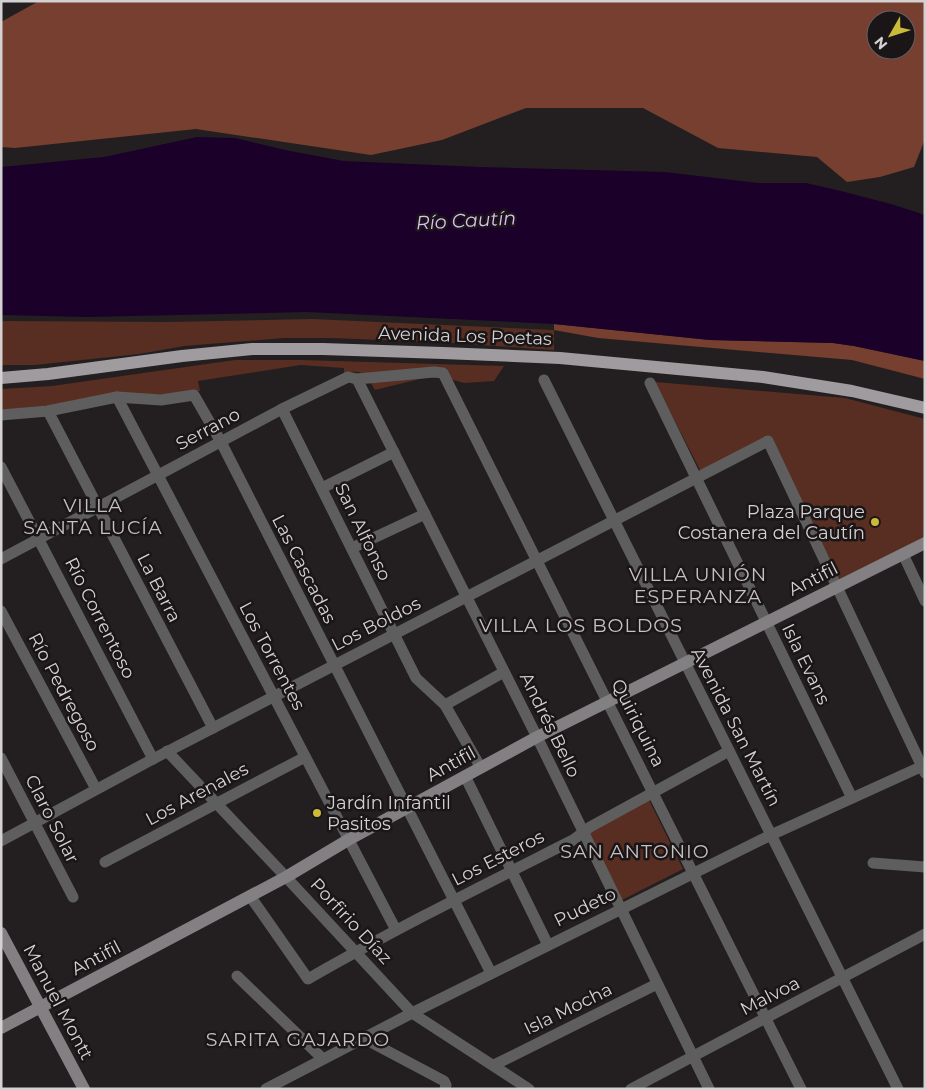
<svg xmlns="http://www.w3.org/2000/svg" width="926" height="1090" font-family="Montserrat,sans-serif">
	<rect width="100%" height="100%" fill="#231f20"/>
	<g fill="#582e22">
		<polygon points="312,319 554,330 554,350 455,343 332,338 284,338 184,346 139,354 35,365 1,365 1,321 168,322"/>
		<path d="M235,360h66l203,6 -10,15 -30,2 -28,-8 -61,15c-9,-16 -12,-21 -31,-17v-5l-43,-3 -103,16 2,10 -199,19v-21l51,-3z"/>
		<polygon points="655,382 845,398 925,419 925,540 841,581 769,437 702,474"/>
		<polygon points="649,800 683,869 622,900 588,831"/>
	</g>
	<g fill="#773f2f" fill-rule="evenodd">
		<path d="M39,1h886v138l-11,28 -34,10 -33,5 -30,-25 -99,-9 -75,-40h-117l-84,32 -71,15 -175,-26 -181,19 -14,-1v-125zM876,20h30v30h-30z"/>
		<polygon points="554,324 710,340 833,343 854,346 925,361 925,379 852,360 598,338 554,330"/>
	</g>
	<polygon fill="#1b012a" points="197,137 235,138 285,150 344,161 480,167 665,172 758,183 806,183 841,191 891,204 925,215 925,361 854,346 833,343 710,340 554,324 307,312 87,317 1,315 1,167 104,157"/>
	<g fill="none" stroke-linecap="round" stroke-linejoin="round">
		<g stroke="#5f5e5f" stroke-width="11">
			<polyline points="357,379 537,737 709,1089"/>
			<polyline points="544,380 898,1089"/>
			<polyline points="650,383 852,798"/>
			<polyline points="117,397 396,930"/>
			<polyline points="282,409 416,678 445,705 481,768"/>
			<polyline points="48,411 213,728"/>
			<polyline points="1,415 48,411 117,397 161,400 194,395 221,442 491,973"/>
			<polyline points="1,467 153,759"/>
			<polyline points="322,488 394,452"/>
			<polyline points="352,548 425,514"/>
			<polyline points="903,554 925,601"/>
			<polyline points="1,559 282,409 348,377 357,379 434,372 443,373 801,1089"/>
			<polyline points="1,611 96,789"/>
			<polyline points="445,705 504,672"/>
			<polyline points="167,751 286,877 412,1013 529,1089"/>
			<polyline points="1,758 73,897"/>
			<polyline points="465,776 548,945"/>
			<polyline points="1,841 153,759 768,441 925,773"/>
			<polyline points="105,862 305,757"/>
			<polyline points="873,863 925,867"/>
			<path d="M250,896l58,83c87,-50 176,-94 265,-139l17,-13 139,-76"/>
			<polyline points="237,976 323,1059"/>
			<polyline points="363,1038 444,1081 446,1085 445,1089"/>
			<polyline points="494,1065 657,984"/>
			<polyline points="266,1089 412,1013 771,835 925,765"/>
			<polyline points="631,1089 925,934"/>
		</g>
		<g stroke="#838083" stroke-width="12">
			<polyline points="1,933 84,1089"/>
			<polyline points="1,1028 286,877 348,840 537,737 925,543"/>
		</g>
		<polyline stroke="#9f9b9f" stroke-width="12" points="1,378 48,374 182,356 252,349 323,349 443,353 560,358 763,377 852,391 925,408"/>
	</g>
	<g fill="#cbba39" stroke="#1a1517" stroke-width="2">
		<circle cx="875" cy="522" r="5"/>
		<circle cx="317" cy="813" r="5"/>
	</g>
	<g text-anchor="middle" stroke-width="5" stroke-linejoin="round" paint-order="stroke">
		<g font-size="18" fill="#d4d1d2" stroke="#1a1517">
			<text transform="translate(465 336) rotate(2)" y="6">Avenida Los Poetas</text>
			<text transform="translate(208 429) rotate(-28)" y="6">Serrano</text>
			<text transform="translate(363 532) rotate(64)" y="6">San Alfonso</text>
			<text transform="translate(304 569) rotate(63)" y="6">Las Cascadas</text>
			<text transform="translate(813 579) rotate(-27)" y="6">Antifil</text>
			<text transform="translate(159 588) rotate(63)" y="6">La Barra</text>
			<text transform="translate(100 618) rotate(63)" y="6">Río Correntoso</text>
			<text transform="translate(376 624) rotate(-27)" y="6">Los Boldos</text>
			<text transform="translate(272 656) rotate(62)" y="6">Los Torrentes</text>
			<text transform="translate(806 664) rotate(64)" y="6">Isla Evans</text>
			<text transform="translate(64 692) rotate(62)" y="6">Río Pedregoso</text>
			<text transform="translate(638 723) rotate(63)" y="6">Quiriquina</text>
			<text transform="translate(550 725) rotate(64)" y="6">Andrés Bello</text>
			<text transform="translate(736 727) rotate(63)" y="6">Avenida San Martín</text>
			<text transform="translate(451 764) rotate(-29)" y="6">Antifil</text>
			<text transform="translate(197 794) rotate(-28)" y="6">Los Arenales</text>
			<text transform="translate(52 819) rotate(63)" y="6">Claro Solar</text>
			<text transform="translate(498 858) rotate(-27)" y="6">Los Esteros</text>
			<text transform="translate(585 907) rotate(-26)" y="6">Pudeto</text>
			<text transform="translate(351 921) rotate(47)" y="6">Porfirio Díaz</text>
			<text transform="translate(96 958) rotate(-28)" y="6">Antifil</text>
			<text transform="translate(770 996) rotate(-27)" y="6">Malvoa</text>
			<text transform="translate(58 1002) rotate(62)" y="6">Manuel Montt</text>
			<text transform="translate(568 1009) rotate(-26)" y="6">Isla Mocha</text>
		</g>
		<g font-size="18" fill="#d4d1d2" stroke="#1a1517" text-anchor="end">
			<text x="865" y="518">Plaza Parque<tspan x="865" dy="21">Costanera del Cautín</tspan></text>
			<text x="327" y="809" text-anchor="start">Jardín Infantil<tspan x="327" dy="21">Pasitos</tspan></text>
		</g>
		<g font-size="19" font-style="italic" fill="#dfbcf9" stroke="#1a1517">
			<text transform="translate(466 220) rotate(-3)" y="7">Río Cautín</text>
		</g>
		<g font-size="19" letter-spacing="1" fill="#c6c0c2" stroke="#1a1517">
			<text x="93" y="512">VILLA<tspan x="93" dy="22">SANTA LUCÍA</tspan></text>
			<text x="698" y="581">VILLA UNIÓN<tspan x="698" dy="22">ESPERANZA</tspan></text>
			<text x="581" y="632">VILLA LOS BOLDOS</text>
			<text x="635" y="858">SAN ANTONIO</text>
			<text x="298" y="1046">SARITA GAJARDO</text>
		</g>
	</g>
	<rect width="926" height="1090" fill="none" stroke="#d4d1d2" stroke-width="5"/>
	<g transform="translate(891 35) rotate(231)"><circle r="24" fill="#1a1517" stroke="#646062"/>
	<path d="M0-4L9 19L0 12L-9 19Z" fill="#cbba39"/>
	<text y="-8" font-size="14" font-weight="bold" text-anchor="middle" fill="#d4d1d2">N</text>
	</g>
</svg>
